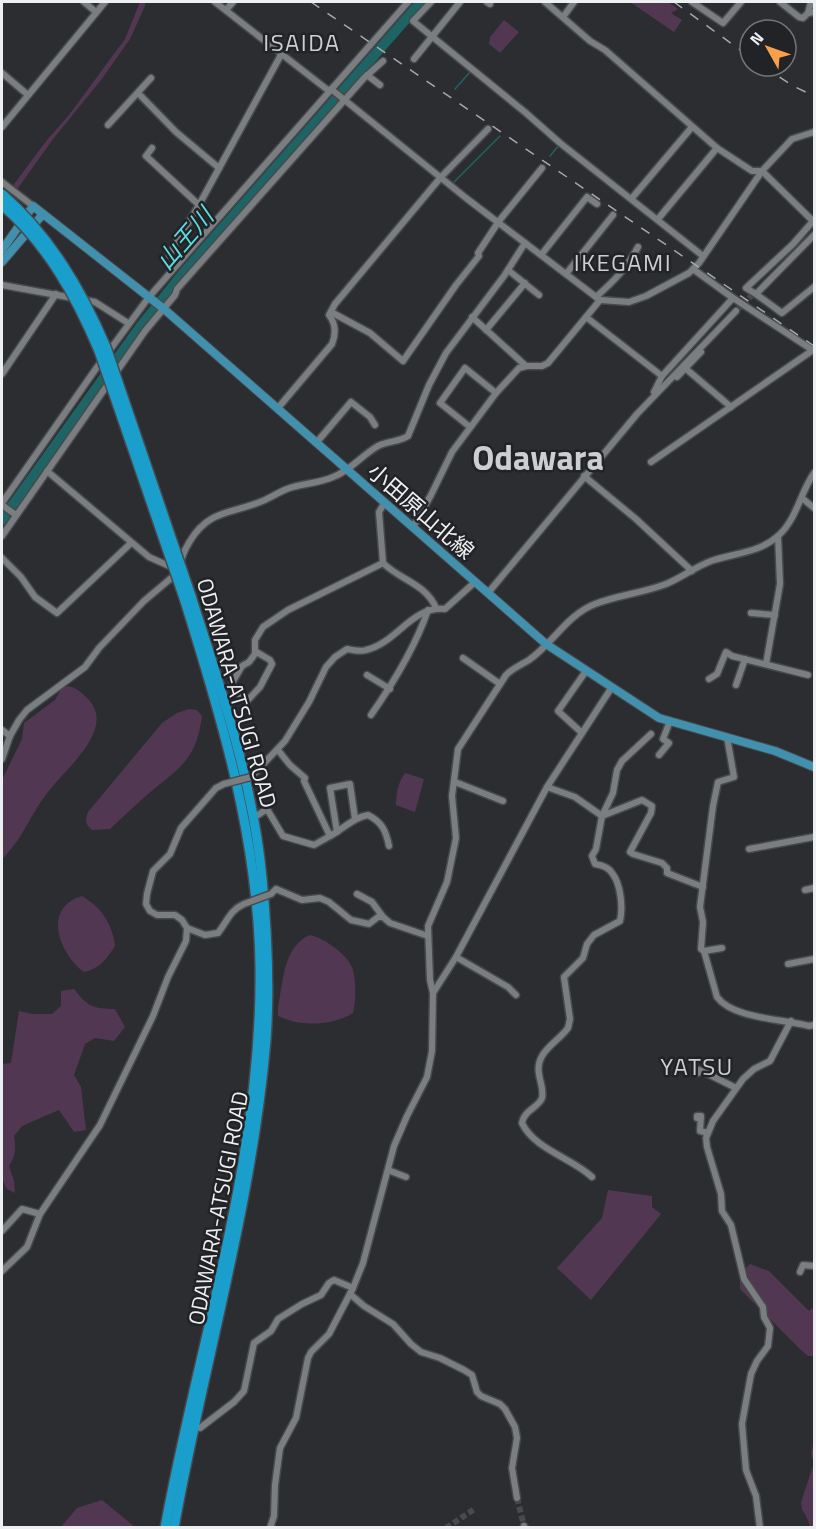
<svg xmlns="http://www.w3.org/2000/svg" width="816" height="1529" font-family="'Titillium Web','Noto Sans JP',sans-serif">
	<rect width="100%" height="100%" fill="#2b2d30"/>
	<g fill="#523753">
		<polygon points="140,2 145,2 145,6 130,39 101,80 53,139 13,195 2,205 2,198 9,191 47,140 69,115 125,39"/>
		<polygon points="630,2 668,2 678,9 671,13 682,20 674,32"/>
		<polygon points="504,20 519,32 500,53 489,44 490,37"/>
		<path d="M63,686c10,0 15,3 23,11 33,30 -20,71 -38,95 -11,14 -18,28 -27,43 -5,9 -13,17 -19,25v-80l20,-41 2,-16 31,-23z"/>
		<path d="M189,709l8,1 5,6c-6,45 -22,51 -54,78 -13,11 -25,23 -38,35l-18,1c-7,-6 -7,-10 -4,-18l74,-89 15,-10z"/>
		<path d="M405,773l19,6 -9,33 -19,-7c0,-12 2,-22 9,-32z"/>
		<path d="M82,896c20,12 30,27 33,50 -8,12 -15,23 -31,26 -25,-19 -42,-64 -2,-76z"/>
		<path d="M310,935c14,3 39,20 43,35 3,13 3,30 0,43 -21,13 -53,14 -75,3v-8c5,-25 5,-62 32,-73z"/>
		<path d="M74,989c13,17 19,20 41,20l10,18 -11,14 -19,-3 -10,6 -11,31 7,12 5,43 -12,2 -15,-22 -37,16 -8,10c2,12 2,20 -5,30l5,15 1,12 -8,-4 -5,-10v-115l9,-1 8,-52 13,3h20l9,-8v-15z"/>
		<polygon points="608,1190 652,1196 652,1207 661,1214 591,1300 557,1268 602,1218"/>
		<polygon points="750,1264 769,1271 809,1311 814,1307 814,1356 808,1356 801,1350 740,1289 740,1274"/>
		<polygon points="814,1440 814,1527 811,1528 805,1514 802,1510 801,1502 814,1463 811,1454"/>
		<polygon points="102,1500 135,1527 61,1527 77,1508"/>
	</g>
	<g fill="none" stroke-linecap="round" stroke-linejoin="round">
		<g stroke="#1f6465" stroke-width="1.5">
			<polyline points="455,89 470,72"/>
			<polyline points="550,156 559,145"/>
			<polyline points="454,182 500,136"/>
		</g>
		<polyline stroke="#1f6465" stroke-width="10" points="2,520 140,327 185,271 421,2"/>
		<g stroke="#484a4d" stroke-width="6" stroke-dasharray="6 3" stroke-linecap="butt">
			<polyline points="736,311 757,290"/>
			<polyline points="517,1498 524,1526"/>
			<polyline points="446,1528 476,1508"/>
		</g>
		<defs>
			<g id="minor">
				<polyline points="84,2 96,12"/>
				<polyline points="215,2 329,91"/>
				<polyline points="431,2 413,21 526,113 560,143 703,256"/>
				<polyline points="487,2 490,4"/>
				<polyline points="545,2 590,41 605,50 717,148 752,171 762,171 814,222"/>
				<polyline points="692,2 723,23 741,2"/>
				<polyline points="780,2 799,17 803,18 808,13 814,12"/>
				<polyline points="226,10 233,2"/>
				<polyline points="808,13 811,2"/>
				<polyline points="563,17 574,2"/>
				<polyline points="414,59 460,2"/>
				<polyline points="2,73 28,95"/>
				<polyline points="367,75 380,85"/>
				<polyline points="331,89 466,198 600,300 629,302 646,296 689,273 699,263 762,171 792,139 814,132"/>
				<polyline points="138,93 176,132 219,168"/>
				<polyline points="108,125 151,78"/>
				<polyline points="2,127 105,2"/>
				<polyline points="152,148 146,156 199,205"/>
				<polyline points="2,182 33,206"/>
				<polyline points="632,198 692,127"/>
				<polyline points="658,219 717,148"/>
				<polyline points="814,220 793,244 746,288 756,294 814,235"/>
				<polyline points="169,255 199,205 282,53"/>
				<polyline points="541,255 587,197 597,204"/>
				<polyline points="693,269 733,298"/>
				<polyline points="508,270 539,295"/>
				<polyline points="566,274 613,215"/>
				<polyline points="2,285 95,302 128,323"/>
				<polyline points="756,294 782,313 814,287"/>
				<path d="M596,297c19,-17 30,-28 42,-50"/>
				<polyline points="331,312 370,333 403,361 456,285 479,256 478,253 499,221 542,168"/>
				<polyline points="472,317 526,366"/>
				<polyline points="586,317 600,300"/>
				<polyline points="486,330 525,283"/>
				<polyline points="685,368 731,407"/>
				<polyline points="2,374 56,294"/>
				<polyline points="677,377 701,352"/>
				<polyline points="654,392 662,376 733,298 814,351"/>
				<path d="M278,408l54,-64c4,-10 4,-20 -3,-29l6,-11 106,-127 47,-48"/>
				<polyline points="470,427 440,403 465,368 496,393"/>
				<polyline points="317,442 351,402 370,417 375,425"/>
				<polyline points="651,462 813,350"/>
				<polyline points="47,471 149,557 176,569"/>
				<polyline points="584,476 636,519 692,571"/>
				<polyline points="802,498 814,508"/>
				<polyline points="2,503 95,370 149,297 408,2"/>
				<polyline points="2,505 16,515"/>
				<polyline points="413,527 431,495 452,452 496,393 519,368 527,366 542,366 548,363 586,317 662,376"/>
				<polyline points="2,536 145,331 175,295 177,289 364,78 383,61"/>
				<polyline points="2,558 21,577 35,597 57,613 131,543"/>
				<path d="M181,562c1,-8 5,-14 9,-21 19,-31 40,-27 70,-39 11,-4 21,-12 33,-15 13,-4 27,-4 40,-10 17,-6 29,-22 45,-31 10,-5 21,-4 30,-10l21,-51 17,-32 58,-77 21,-33"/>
				<polyline points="383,563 379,512 385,502"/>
				<polyline points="488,593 637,414 736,311"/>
				<polyline points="751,613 775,615"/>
				<path d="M255,651l15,9 2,4 -12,23 -13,14 -12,-10 -3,-8 10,-17 7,-4 6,-8v-14l8,-13 25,-17 95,-47c17,17 43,21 53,45"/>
				<polyline points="463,658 500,684"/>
				<polyline points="766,664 780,584 778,536"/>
				<polyline points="367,675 390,689"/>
				<polyline points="709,679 717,674 726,652 732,656 808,675"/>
				<polyline points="736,685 745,659"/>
				<path d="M371,715c23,-33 44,-67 57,-105"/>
				<polyline points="2,730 10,736 19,720 27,710 85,667 99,648 144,601 176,574"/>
				<polyline points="582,733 558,711 586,671"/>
				<path d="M727,737l7,40 -16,5 -5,24 -13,101 3,15 -2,27 3,2 13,46c16,22 67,22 92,29l5,-1"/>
				<path d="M278,750l12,15 15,13 -1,3 26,55c13,-7 24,-19 38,-21 14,7 18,16 21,31"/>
				<polyline points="659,755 669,743 663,739 670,721"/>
				<polyline points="2,759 10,736"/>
				<path d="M251,777l34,-36 24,-39 17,-35 9,-10 12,-8c6,1 13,3 19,1 31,-7 45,-44 79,-41l30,-27"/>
				<polyline points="455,782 503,801"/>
				<polyline points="547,787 575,797 602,816 642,800 652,806 651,813 630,852 633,854 662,863 667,868 667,873 703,887"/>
				<polyline points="258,815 267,809 283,836 314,845 330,836"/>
				<polyline points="337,832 330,788 350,784 355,819"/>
				<polyline points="749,849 814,837"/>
				<polyline points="805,890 814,888"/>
				<polyline points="271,894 276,889 302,900 320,898 329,902 351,920 369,924 378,917 383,917 390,923 428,936"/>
				<polyline points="357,894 372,902 383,917"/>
				<path d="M187,928l18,7 13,-2c9,-11 12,-23 26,-29"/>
				<polyline points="704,951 722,948"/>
				<polyline points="456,957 508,987 516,995"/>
				<polyline points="788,964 814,959"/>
				<path d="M433,993l-3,-13 -2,-54 19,-44 9,-44 -4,-42 6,-47 48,-74c7,-7 15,-10 23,-15 24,-17 38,-45 66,-56 23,-9 48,-11 71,-20 15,-6 29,-17 45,-23 23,-8 48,-8 67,-25 19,-17 22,-43 36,-63"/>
				<polyline points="698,1073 699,1070 702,1071 736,1088"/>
				<polyline points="697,1118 697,1116 701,1116 700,1131 708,1133"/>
				<polyline points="388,1170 406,1177"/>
				<path d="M592,1177c-20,-19 -58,-28 -70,-54 2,-13 16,-15 20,-25 2,-8 -2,-16 -3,-24 -4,-22 18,-31 29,-46l2,-9 -6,-42 19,-19 4,-14 7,-9 26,-14c3,-13 1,-37 -8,-48 -3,-5 -11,-8 -17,-9l-3,-8 4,-7 6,-33 11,-23 4,-23 5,-9 29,-27"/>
				<polyline points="2,1231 22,1209 40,1214"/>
				<polyline points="2,1271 27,1247 40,1214 100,1125 153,1016 168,977 186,941 187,928 182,920 175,915 157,915 150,911 146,904 147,894 153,871 170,854 181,828 216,788 224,784"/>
				<polyline points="800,1272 803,1265 814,1266"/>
				<polyline points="350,1294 364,1306 393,1324 411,1344 421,1352 440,1358 464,1370 472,1375 477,1392 481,1396 500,1404 505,1409 515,1427 517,1438 512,1468 517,1498"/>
				<polyline points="200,1428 234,1402 244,1391 254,1343 271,1331 278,1319 302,1304 321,1295 329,1283 334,1280 353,1288"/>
				<polyline points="524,1526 525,1528"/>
				<polyline points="270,1528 274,1516 275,1485 280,1448 296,1418 308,1358 311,1352 329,1334 353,1288 363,1263 394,1146 407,1116 427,1077 432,1051 433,993 456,957 547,787 612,687"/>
				<polyline points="760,1528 756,1496 746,1470 742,1424 751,1374 757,1361 768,1346 770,1328 764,1317 763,1307 744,1279 731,1225 722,1211 721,1194 707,1147 706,1138 713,1121 743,1079 754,1069 770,1061 791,1021"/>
			</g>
			<g id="major">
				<polyline points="2,250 33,206 164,309 546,644 659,718 775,751 814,767"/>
				<polyline points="2,262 43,214"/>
			</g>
			<g id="highway">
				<path d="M165,1528c34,-187 98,-371 95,-563 -2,-127 -38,-246 -76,-367"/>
				<path d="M174,1528c29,-163 78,-323 92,-488 4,-54 1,-109 -4,-162 -9,-97 -42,-191 -71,-282"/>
			</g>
		</defs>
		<use href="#minor" stroke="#48494c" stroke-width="9"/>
		<use href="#major" stroke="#48494c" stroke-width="10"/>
		<use href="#highway" stroke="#48494c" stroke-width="12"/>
		<use href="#minor" stroke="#7b7e81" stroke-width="6"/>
		<use href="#major" stroke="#4191ae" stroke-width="8"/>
		<use href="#highway" stroke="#1a9ecc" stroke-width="9"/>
		<g stroke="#a7a8aa" stroke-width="1.5" stroke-dasharray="10 10" stroke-linecap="butt">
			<polyline points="311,2 814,346"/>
			<polyline points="674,2 750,57"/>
			<polyline points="763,66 793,86 814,96"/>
		</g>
		<defs>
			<g id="minor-bridge">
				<polyline points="224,784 251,777"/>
				<polyline points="244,904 271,894"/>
			</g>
			<g id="highway-bridge">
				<path d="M2,194c48,42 79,95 104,153l85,249"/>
				<path d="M2,205c45,39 74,91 97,146l85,247"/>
			</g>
		</defs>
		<use href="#minor-bridge" stroke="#48494c" stroke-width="9" stroke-linecap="butt"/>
		<use href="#highway-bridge" stroke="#48494c" stroke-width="12" stroke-linecap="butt"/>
		<use href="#minor-bridge" stroke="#7b7e81" stroke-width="6"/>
		<use href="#highway-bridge" stroke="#1a9ecc" stroke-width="9"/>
	</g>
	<g text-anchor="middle" stroke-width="5" stroke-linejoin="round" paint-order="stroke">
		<g font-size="22" fill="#eeeff1" stroke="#212326">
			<text transform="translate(421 511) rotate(41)" y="8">小田原山北線</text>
			<text transform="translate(237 693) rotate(74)" y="8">ODAWARA-ATSUGI ROAD</text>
			<text transform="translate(218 1208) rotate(-79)" y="8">ODAWARA-ATSUGI ROAD</text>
		</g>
		<g font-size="24" letter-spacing="1.5" fill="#ccced2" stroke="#212326">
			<text x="302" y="51">ISAIDA</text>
			<text x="623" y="271">IKEGAMI</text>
			<text x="697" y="1075">YATSU</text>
		</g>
		<g font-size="24" font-style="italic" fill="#5bdddf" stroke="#212326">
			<text transform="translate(185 239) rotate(-49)" y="8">山王川</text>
		</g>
		<g font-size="34" font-weight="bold" fill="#ccced2" stroke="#212326">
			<text x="538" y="470">Odawara</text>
		</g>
	</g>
	<rect width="816" height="1529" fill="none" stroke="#eeeff1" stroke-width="6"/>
	<g transform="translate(768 48) rotate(310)"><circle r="28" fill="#212326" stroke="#737577" stroke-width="1.5"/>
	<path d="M0-4.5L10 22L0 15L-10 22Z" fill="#f8a14a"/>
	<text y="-9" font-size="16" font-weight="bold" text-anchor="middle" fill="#eeeff1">N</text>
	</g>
</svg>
